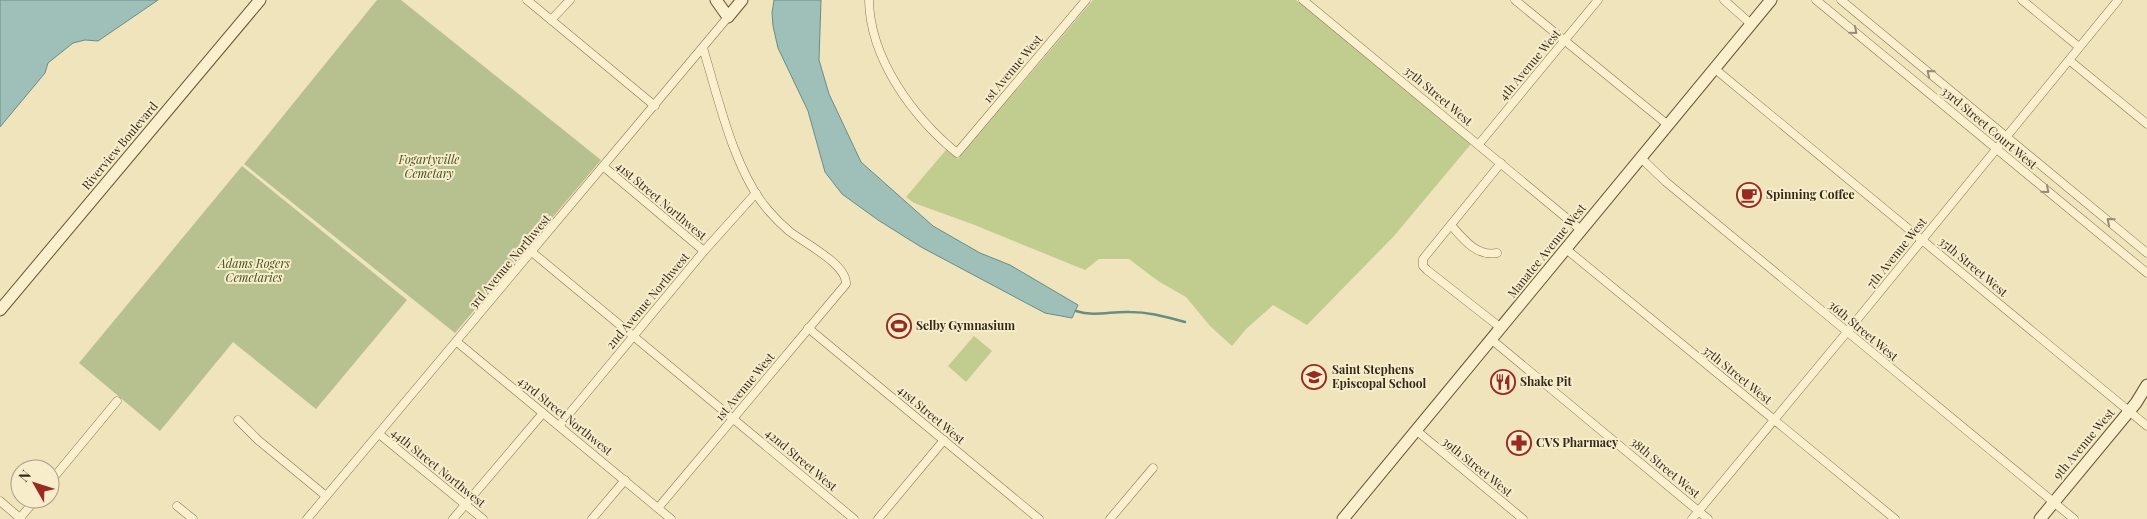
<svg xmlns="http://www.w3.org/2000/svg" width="2147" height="519" font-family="'Playfair Display',serif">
	<rect width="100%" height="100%" fill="#efe4bb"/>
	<g fill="#c1cd8f">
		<polygon points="1093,0 1296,0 1471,144 1394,236 1307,325 1273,305 1246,329 1232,346 1210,326 1186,297 1158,281 1129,259 1099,259 1085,270 972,224 914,203 906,197 946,150 958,159"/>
		<polygon points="974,336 992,351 966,382 948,366"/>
	</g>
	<g fill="#b7c18f">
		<polygon points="377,0 401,0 601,160 455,333 244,164"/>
		<polygon points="242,166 407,300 316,409 233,342 160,431 79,363"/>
	</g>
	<g fill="#9fc0b9" stroke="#678d87">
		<polygon points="0,0 158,0 98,41 85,40 73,43 48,63 45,73 0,127"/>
		<polygon points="774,0 821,0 819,60 829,94 861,162 933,226 980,253 1010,265 1078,305 1072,318 1045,313 921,247 878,220 842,194 825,172 808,111 778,48 773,26 772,13"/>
	</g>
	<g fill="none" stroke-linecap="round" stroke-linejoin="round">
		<path stroke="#678d87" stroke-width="2.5" d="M1076,311c18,6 36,0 54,1 20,0 36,5 55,10"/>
		<defs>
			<g id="street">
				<polyline points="527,0 655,106"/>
				<path d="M869,0c1,59 44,117 88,153l129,-153"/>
				<polyline points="1303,0 1581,230"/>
				<polyline points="1515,0 1668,125"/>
				<polyline points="1724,0 1751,24"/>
				<polyline points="1816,0 2147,273"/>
				<polyline points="1841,0 2147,253"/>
				<polyline points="2022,0 2079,47"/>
				<polyline points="551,20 570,0"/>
				<polyline points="2069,60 2147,124"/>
				<polyline points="1715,69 2147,426"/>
				<polyline points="1479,144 1598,0"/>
				<polyline points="1641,158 1666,182 2074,519"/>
				<polyline points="604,167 704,251"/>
				<path d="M1451,225c12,14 26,32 46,28"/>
				<polyline points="1566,249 1895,519"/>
				<polyline points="533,253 854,519"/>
				<polyline points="808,328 1039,519"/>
				<polyline points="1501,328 1427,270 1423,266 1423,259 1501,163"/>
				<polyline points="1492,340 1708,519"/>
				<polyline points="457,342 671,519"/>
				<polyline points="238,420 258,440 326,496"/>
				<polyline points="559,426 704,251 756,193"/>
				<polyline points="1417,431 1523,519"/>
				<polyline points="379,434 483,519"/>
				<polyline points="50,482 117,401"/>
				<polyline points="0,501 21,519"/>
				<polyline points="177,506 193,519"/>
				<path d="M658,508l188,-224c1,-20 -42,-41 -57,-53 -7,-6 -15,-14 -21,-21 -34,-39 -50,-113 -65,-162"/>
				<polyline points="20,518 36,499"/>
				<polyline points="307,519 728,17"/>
				<polyline points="453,519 543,413"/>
				<polyline points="592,519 625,480"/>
				<polyline points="878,519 944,440"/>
				<polyline points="1110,519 1153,468"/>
				<polyline points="1692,519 1847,332 2118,0"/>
			</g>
			<g id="secondary">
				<polyline points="716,0 728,17 742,0"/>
				<polyline points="0,310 260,0"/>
				<polyline points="1343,519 1771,0"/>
				<polyline points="2040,519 2136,403 2147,385"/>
			</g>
		</defs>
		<use href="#street" stroke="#877354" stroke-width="9"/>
		<use href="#secondary" stroke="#685438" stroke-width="13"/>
		<use href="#street" stroke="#faf0ce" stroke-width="8"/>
		<use href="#secondary" stroke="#faf0ce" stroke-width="11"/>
	</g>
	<defs><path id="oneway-chevron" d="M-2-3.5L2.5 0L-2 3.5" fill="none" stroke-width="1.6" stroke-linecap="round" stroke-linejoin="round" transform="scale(1.25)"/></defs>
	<g stroke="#988c74">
		<use href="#oneway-chevron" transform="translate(1854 31) rotate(40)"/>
		<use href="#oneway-chevron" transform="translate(1930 73) rotate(-141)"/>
		<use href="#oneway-chevron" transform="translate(2046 190) rotate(40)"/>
		<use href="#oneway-chevron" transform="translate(2110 221) rotate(-140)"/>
	</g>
	<defs>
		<symbol id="cafe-ring" viewBox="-11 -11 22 22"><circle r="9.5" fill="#f7edcb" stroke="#992a22" stroke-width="1.5"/><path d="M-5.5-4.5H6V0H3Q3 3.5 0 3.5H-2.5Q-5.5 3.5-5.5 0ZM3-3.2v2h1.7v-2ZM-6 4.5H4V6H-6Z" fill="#992a22"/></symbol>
		<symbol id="stadium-ring" viewBox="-11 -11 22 22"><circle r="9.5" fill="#f7edcb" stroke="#992a22" stroke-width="1.5"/><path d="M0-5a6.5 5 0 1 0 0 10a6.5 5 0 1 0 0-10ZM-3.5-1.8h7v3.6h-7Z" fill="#992a22"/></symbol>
		<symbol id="school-ring" viewBox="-11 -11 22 22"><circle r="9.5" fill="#f7edcb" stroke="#992a22" stroke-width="1.5"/><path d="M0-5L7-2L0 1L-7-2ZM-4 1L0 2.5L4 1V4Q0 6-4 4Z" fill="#992a22"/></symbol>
		<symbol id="restaurant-ring" viewBox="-11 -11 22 22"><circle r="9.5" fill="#f7edcb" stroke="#992a22" stroke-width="1.5"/><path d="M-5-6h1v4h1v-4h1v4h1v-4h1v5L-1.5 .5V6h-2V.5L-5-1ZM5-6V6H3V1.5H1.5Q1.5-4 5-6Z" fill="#992a22"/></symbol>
		<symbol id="pharmacy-ring" viewBox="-11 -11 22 22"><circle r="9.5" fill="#f7edcb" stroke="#992a22" stroke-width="1.5"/><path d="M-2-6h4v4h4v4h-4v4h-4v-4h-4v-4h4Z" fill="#992a22"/></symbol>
	</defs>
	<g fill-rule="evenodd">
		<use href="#cafe-ring" x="1735" y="181" width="28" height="28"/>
		<use href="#stadium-ring" x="885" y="312" width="28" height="28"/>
		<use href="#school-ring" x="1300" y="363" width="28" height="28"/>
		<use href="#restaurant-ring" x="1489" y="368" width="28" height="28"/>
		<use href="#pharmacy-ring" x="1505" y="429" width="28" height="28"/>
	</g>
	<g text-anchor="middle" stroke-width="4" stroke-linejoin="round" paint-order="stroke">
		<g font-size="12" fill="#35291a" stroke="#f7edcb">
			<text transform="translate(1530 65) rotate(-50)" y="4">4th Avenue West</text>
			<text transform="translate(1013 69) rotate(-50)" y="4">1st Avenue West</text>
			<text transform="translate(1438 96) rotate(40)" y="4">37th Street West</text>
			<text transform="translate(1989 128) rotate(40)" y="4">33rd Street Court West</text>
			<text transform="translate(120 146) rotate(-50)" y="4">Riverview Boulevard</text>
			<text transform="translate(661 201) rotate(40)" y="4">41st Street Northwest</text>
			<text transform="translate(1547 251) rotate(-51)" y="4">Manatee Avenue West</text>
			<text transform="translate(1897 253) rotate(-51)" y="4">7th Avenue West</text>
			<text transform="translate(510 262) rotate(-50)" y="4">3rd Avenue Northwest</text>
			<text transform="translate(1973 267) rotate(40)" y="4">35th Street West</text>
			<text transform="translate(648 301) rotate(-50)" y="4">2nd Avenue Northwest</text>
			<text transform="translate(1863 331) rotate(40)" y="4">36th Street West</text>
			<text transform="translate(1737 375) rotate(39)" y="4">37th Street West</text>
			<text transform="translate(745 387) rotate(-50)" y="4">1st Avenue West</text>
			<text transform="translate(931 415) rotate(40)" y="4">41st Street West</text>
			<text transform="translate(565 416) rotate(39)" y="4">43rd Street Northwest</text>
			<text transform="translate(2084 444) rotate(-50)" y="4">9th Avenue West</text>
			<text transform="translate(801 460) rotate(40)" y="4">42nd Street West</text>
			<text transform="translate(1477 467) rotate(39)" y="4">39th Street West</text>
			<text transform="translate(438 468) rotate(39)" y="4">44th Street Northwest</text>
			<text transform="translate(1665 468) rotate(40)" y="4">38th Street West</text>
		</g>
		<g font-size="12" font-style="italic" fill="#425320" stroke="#f7edcb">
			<text x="429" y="164">Fogartyville<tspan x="429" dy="14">Cemetary</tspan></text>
			<text x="254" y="268">Adams Rogers<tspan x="254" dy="14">Cemetaries</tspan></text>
		</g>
		<g font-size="12" font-weight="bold" fill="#35291a" stroke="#f7edcb" text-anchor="start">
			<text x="1766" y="199">Spinning Coffee</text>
			<text x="916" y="330">Selby Gymnasium</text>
			<text x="1332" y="374">Saint Stephens<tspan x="1332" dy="14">Episcopal School</tspan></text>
			<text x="1520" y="386">Shake Pit</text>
			<text x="1536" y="447">CVS Pharmacy</text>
		</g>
	</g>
	<g transform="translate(35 484) rotate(309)"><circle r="24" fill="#f7edcb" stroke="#a99f84"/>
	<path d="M0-4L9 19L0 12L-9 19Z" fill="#992a22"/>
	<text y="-8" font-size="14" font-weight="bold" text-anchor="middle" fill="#35291a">N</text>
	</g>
</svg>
